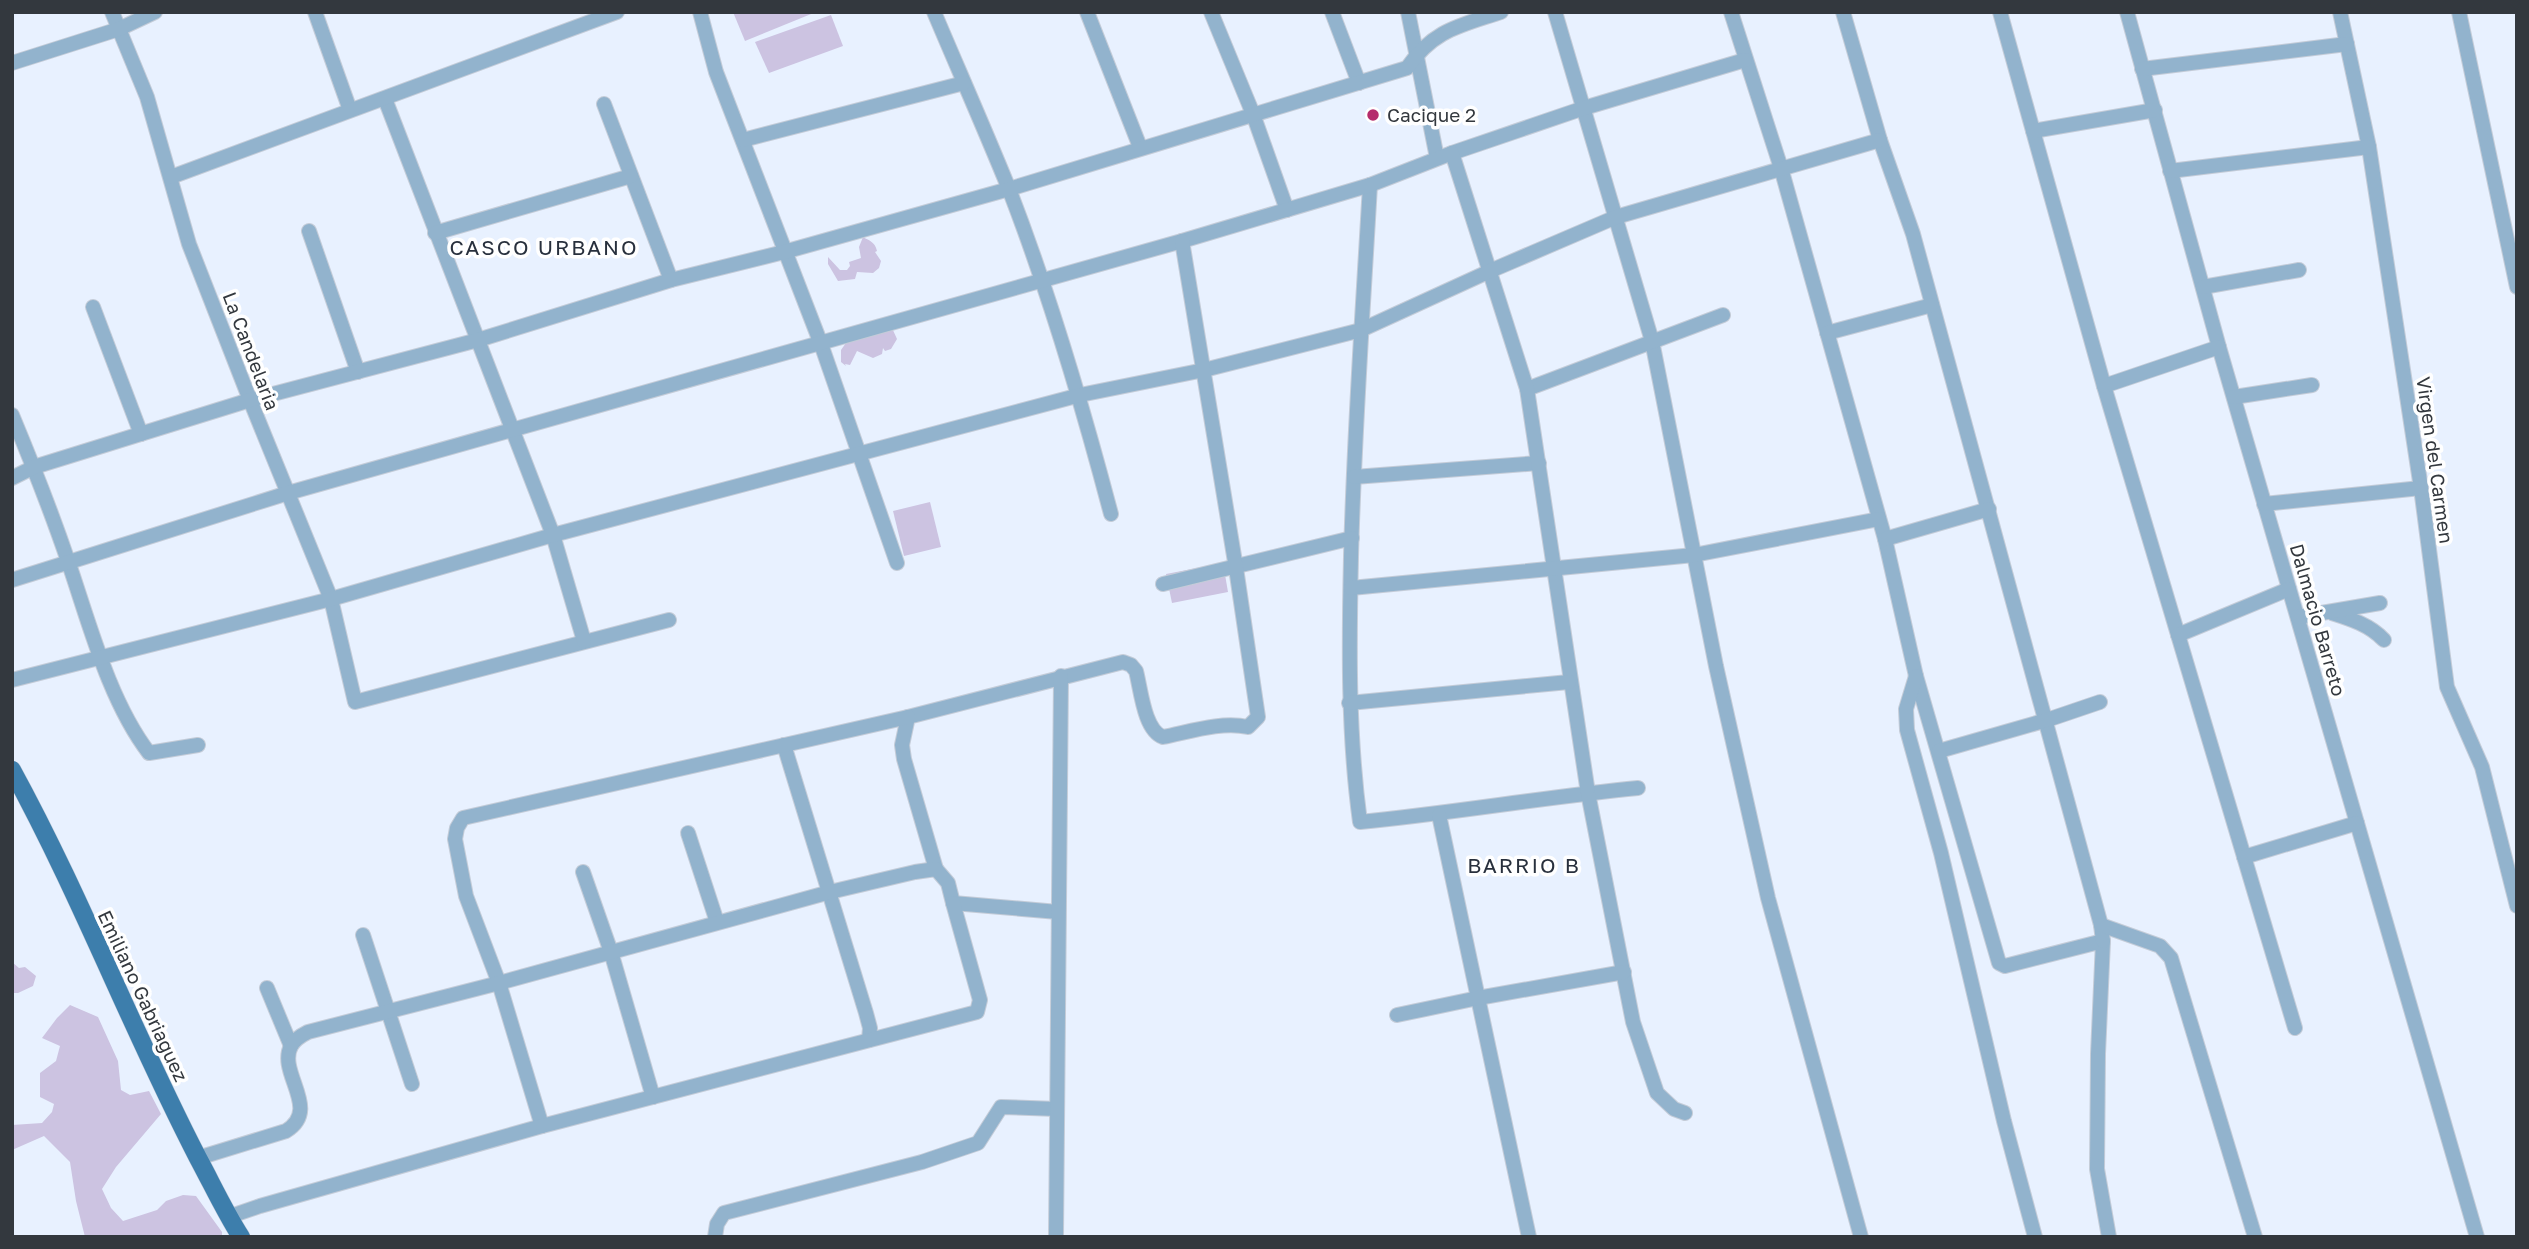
<svg xmlns="http://www.w3.org/2000/svg" width="2529" height="1249" font-family="'Golos Text',sans-serif">
	<rect width="100%" height="100%" fill="#e8f1ff"/>
	<g fill="#ccc3e1">
		<polygon points="733,12 816,12 745,41"/>
		<polygon points="831,15 843,46 769,73 755,42"/>
		<path d="M863,237c7,4 12,5 14,14l-2,1 6,9 -2,7 -6,5 -16,-1 -2,7 -17,2 -10,-17v-7l12,13h7l3,-4 -1,-4 12,-4 -2,-11z"/>
		<path d="M892,328l5,11 -6,10 -6,2 -2,-3 -1,6 -9,4 -16,-7 -7,14 -5,-1 1,2 -5,-4v-12l7,-10c17,0 28,-7 44,-12z"/>
		<polygon points="930,502 941,547 904,556 893,511"/>
		<polygon points="1223,563 1228,592 1172,603 1166,574"/>
		<polygon points="12,962 19,968 25,967 36,976 33,986 18,993 12,993"/>
		<polygon points="70,1005 98,1017 118,1061 121,1090 130,1095 149,1091 161,1114 116,1167 102,1189 111,1208 123,1221 157,1210 166,1201 183,1195 196,1196 222,1232 222,1237 85,1237 76,1201 70,1162 44,1136 12,1150 12,1125 42,1123 52,1112 54,1104 40,1097 40,1073 56,1061 60,1046 42,1038 57,1018"/>
	</g>
	<g fill="none" stroke-linecap="round" stroke-linejoin="round">
		<defs>
			<g id="minor">
				<polyline points="112,12 147,97 189,244 250,400 331,599 355,702 669,620"/>
				<polyline points="315,12 350,110"/>
				<polyline points="700,12 716,72 821,344 897,563"/>
				<path d="M934,12c25,59 51,118 75,177 41,106 73,215 102,325"/>
				<polyline points="1087,12 1140,147"/>
				<polyline points="1211,12 1253,114 1287,210"/>
				<polyline points="1332,12 1359,83"/>
				<polyline points="1408,12 1437,158"/>
				<polyline points="1555,12 1652,341 1716,666 1768,898 1861,1237"/>
				<polyline points="1731,12 1781,168 1885,539 1916,676 1999,963 2005,966 2103,941 2098,1054 2097,1169 2109,1237"/>
				<polyline points="1843,12 1880,140 1913,234 2101,925 2103,941"/>
				<polyline points="2000,12 2104,386 2295,1028"/>
				<polyline points="2127,12 2219,347 2477,1237"/>
				<polyline points="2340,12 2369,147 2421,488 2447,687 2482,767 2517,906"/>
				<polyline points="2459,12 2517,287"/>
				<polyline points="12,63 119,29 155,12"/>
				<polyline points="2142,69 2347,44"/>
				<polyline points="385,99 553,535 584,641"/>
				<polyline points="604,104 671,280"/>
				<polyline points="2033,131 2155,110"/>
				<polyline points="743,140 964,83"/>
				<polyline points="1452,153 1584,108 1745,60"/>
				<polyline points="2170,171 2369,147"/>
				<polyline points="171,177 617,12"/>
				<path d="M1370,185c-7,124 -16,248 -19,372 -2,89 -3,177 9,265 93,-9 185,-25 278,-34"/>
				<polyline points="309,231 358,372"/>
				<polyline points="435,233 631,176"/>
				<polyline points="2203,287 2299,270"/>
				<polyline points="93,307 141,434"/>
				<polyline points="1827,333 1932,305"/>
				<polyline points="2104,386 2219,347"/>
				<polyline points="1527,389 1723,315"/>
				<polyline points="2234,397 2312,385"/>
				<path d="M12,415c20,48 39,96 56,146 21,61 41,140 81,192l49,-8"/>
				<polyline points="1354,477 1539,463"/>
				<path d="M12,478l22,-11 216,-67 228,-60 193,-60 113,-28 225,-63 398,-121c26,-38 52,-42 94,-56"/>
				<polyline points="2264,504 2421,488"/>
				<polyline points="1885,539 1989,509"/>
				<polyline points="12,580 288,493 1182,241 1370,185 1452,153 1527,389 1588,793 1633,1022 1657,1093 1674,1109 1685,1113"/>
				<polyline points="1163,584 1352,538"/>
				<polyline points="1351,588 1694,555 1879,519"/>
				<path d="M2332,613c19,6 38,12 52,27"/>
				<polyline points="2298,617 2380,603"/>
				<polyline points="2178,635 2289,589"/>
				<polyline points="1916,676 1906,709 1907,730 1941,853 2004,1121 2035,1237"/>
				<polyline points="12,680 331,599 553,535 1080,395 1204,370 1361,330 1490,271 1616,217 1880,140"/>
				<polyline points="1349,703 1569,682"/>
				<polyline points="784,745 866,1013 870,1028 869,1040"/>
				<polyline points="1939,751 2047,720 2100,702"/>
				<polyline points="1439,815 1529,1237"/>
				<polyline points="688,833 717,922"/>
				<polyline points="2244,857 2357,823"/>
				<path d="M936,869l-32,-110 -2,-14 6,-28 215,-55 8,3 5,6c5,19 8,59 27,66 26,-5 58,-16 85,-10l10,-10 -22,-149 -54,-327"/>
				<polyline points="583,872 611,952 653,1097"/>
				<polyline points="2101,925 2160,946 2171,958 2255,1237"/>
				<polyline points="363,935 412,1084"/>
				<polyline points="267,988 291,1046"/>
				<polyline points="1397,1015 1478,998 1624,972"/>
				<polyline points="542,1126 499,983 466,896 455,839 457,828 463,818 908,717"/>
				<path d="M198,1158l88,-27c36,-22 -9,-58 5,-85 4,-7 11,-11 17,-14l191,-49 331,-91 85,-20 21,-3 12,14 5,20 105,9"/>
				<polyline points="228,1217 260,1206 542,1126 977,1012 980,1000 953,903"/>
				<polyline points="715,1237 717,1224 724,1213 922,1162 978,1143 1001,1107 1057,1109"/>
				<polyline points="1056,1237 1061,676"/>
			</g>
			<path id="major" d="M12,770c69,126 120,261 186,388 14,26 27,54 43,79"/>
		</defs>
		<use href="#minor" stroke="#c4ccd8" stroke-width="16"/>
		<use href="#major" stroke="#c4ccd8" stroke-width="19"/>
		<use href="#minor" stroke="#92b3cd" stroke-width="14"/>
		<use href="#major" stroke="#3d7eac" stroke-width="18"/>
	</g>
	<circle fill="#b52c6b" stroke="#fff" stroke-width="2.5" cx="1373" cy="115" r="7"/>
	<g text-anchor="middle" stroke-width="7" stroke-linejoin="round" paint-order="stroke">
		<g font-size="19" fill="#33383e" stroke="#fff" text-anchor="start">
			<text x="1387" y="122">Cacique 2</text>
		</g>
		<g font-size="19" fill="#33383e" stroke="#fff">
			<text transform="translate(251 351) rotate(69)" y="7">La Candelaria</text>
			<text transform="translate(2435 460) rotate(82)" y="7">Virgen del Carmen</text>
			<text transform="translate(2318 620) rotate(74)" y="7">Dalmacio Barreto</text>
			<text transform="translate(143 996) rotate(65)" y="7">Emiliano Gabriaguez</text>
		</g>
		<g font-size="21" letter-spacing="2" fill="#28303d" stroke="#fff">
			<text x="544" y="255">CASCO URBANO</text>
			<text x="1524" y="873">BARRIO B</text>
		</g>
	</g>
	<rect width="2529" height="1249" fill="none" stroke="#33383e" stroke-width="28"/>
</svg>
